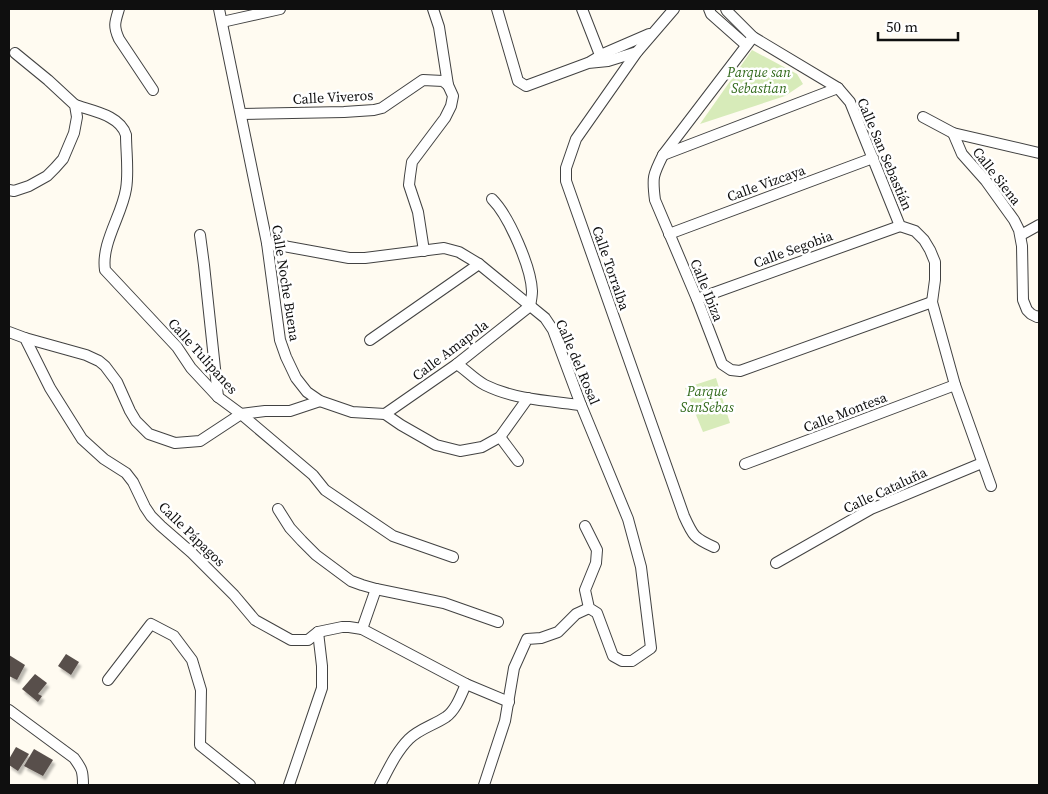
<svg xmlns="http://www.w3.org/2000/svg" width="1048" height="794" font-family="'Source Serif 4',serif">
	<defs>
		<filter id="shadow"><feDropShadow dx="2.5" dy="4" stdDeviation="1" flood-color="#0004"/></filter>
	</defs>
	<rect width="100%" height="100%" fill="#fffbf1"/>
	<g fill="#d7ebb9">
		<polygon points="752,50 797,74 803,84 785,96 700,124"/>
		<polygon points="716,378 730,423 703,432 685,388"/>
	</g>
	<g fill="#584f4b" filter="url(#shadow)">
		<polygon points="66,654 79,662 71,675 58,666"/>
		<polygon points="9,655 25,665 17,680 9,676"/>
		<polygon points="35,674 47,683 38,694 42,696 38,702 22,689"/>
		<polygon points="16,747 29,754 18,771 9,765 9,759"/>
		<polygon points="34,749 53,760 43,776 24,766"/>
	</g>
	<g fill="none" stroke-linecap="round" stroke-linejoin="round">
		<defs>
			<g id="minor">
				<path d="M119,9c-4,13 -6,17 0,30l34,51"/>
				<polyline points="219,9 267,243 280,340 286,357 296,378 307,392 320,401 352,412 385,414 401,425 436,445 460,451 482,447 500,437 528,398"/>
				<polyline points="497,9 518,81 526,86 588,63 608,61 637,52"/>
				<polyline points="582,9 600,55"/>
				<path d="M674,9l-37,43 -61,87 -10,29v13l118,335c9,20 10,22 30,31"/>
				<polyline points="709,9 711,14 746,45"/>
				<polyline points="726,9 727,11 753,37 838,88 850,102 900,226 915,231 924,240 930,250 935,262 935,280 932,302 955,385 991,486"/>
				<polyline points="222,22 280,9"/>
				<path d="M753,37l-90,118c-10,20 -11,22 -8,45l42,99 25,65 9,6 9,1 192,-69"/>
				<polyline points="590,62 605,53 649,34"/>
				<path d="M75,105c17,6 45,10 51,30 0,17 3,37 0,54 -4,26 -25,54 -21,81l72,77 14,21 27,29 23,17 72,61 12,15 68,46 60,21"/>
				<polyline points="241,114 344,112 374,110 382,108 423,80 443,81 448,85"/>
				<polyline points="923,117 953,133 1039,153"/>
				<polyline points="953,133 962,154 986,181 1014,220 1019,230 1022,246 1023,300 1027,310 1031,314 1037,317 1039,316"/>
				<polyline points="663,155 838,88"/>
				<polyline points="9,190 14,191 29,186 47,176 55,168 63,159 74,133 77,117 75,105 48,80 15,53"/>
				<polyline points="669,234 873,158"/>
				<polyline points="200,235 204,265 218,397"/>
				<polyline points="1021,235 1039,225"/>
				<polyline points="267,243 349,258 365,258 444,248 459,252 479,264 545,318 553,330 581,405 628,519 641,567 651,648 632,661 622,661 613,656 597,613 589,608 585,590 596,563 597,550 585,526"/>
				<polyline points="424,251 418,212 409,185 410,176 412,162 445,118 451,106 453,96 448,85 439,27 433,9"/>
				<polyline points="697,299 900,226"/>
				<polyline points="9,332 25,338 50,388 82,439 104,459 126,473 133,482 145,507 151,516 161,526 192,553 234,595 255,620 291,640 308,640 318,632 342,627 349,627 362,629 466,684 509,702"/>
				<polyline points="25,338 86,355 99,361 105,366 117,382 130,411 136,421 149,434 175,443 200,441 241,414 265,411 290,411 320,401"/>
				<polyline points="370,340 479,264"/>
				<path d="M457,364c9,6 18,16 28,21 30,15 65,16 96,20"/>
				<path d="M385,414l72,-50 73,-58c1,-5 2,-10 2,-15 -1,-24 -23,-75 -40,-92"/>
				<polyline points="500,437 518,461"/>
				<polyline points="745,464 955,385"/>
				<polyline points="278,509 290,528 302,541 316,555 351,581 362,585 376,589 444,603 498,622"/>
				<polyline points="776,563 871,509 982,463"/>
				<polyline points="362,629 376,589"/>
				<polyline points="108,680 151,624 174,636 192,660 201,690 200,745 250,785"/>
				<path d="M9,710l65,48c8,11 9,13 9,27"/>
				<polyline points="289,785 322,688 322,666 318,632"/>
				<path d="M380,785c8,-15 16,-33 29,-46 10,-10 25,-14 37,-22 10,-7 15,-22 20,-33"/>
				<polyline points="484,785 505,721 514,668 527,639 541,638 558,632 576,614 589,608"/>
			</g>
		</defs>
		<use href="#minor" stroke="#424242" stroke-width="12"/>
		<use href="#minor" stroke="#fff" stroke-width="10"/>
	</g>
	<g text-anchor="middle" stroke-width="5" stroke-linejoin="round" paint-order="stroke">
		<g font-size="14" font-style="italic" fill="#326a1c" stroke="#fff">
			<text x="759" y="77">Parque san<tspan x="759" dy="16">Sebastian</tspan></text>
			<text x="707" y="396">Parque<tspan x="707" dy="16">SanSebas</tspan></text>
		</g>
		<g font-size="14" fill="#0f0f0f" stroke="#fff">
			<text transform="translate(333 97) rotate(-3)" y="5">Calle Viveros</text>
			<text transform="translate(885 154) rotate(67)" y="5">Calle San Sebastián</text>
			<text transform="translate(997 176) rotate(52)" y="5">Calle Siena</text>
			<text transform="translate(766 183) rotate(-20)" y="5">Calle Vizcaya</text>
			<text transform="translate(793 249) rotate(-20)" y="5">Calle Segobia</text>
			<text transform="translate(611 268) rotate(71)" y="5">Calle Torralba</text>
			<text transform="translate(286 283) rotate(81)" y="5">Calle Noche Buena</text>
			<text transform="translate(707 290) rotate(68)" y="5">Calle Ibiza</text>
			<text transform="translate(450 350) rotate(-37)" y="5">Calle Amapola</text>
			<text transform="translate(203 356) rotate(48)" y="5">Calle Tulipanes</text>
			<text transform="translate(578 362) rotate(67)" y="5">Calle del Rosal</text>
			<text transform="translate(845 412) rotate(-21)" y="5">Calle Montesa</text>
			<text transform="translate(885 490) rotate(-25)" y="5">Calle Cataluña</text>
			<text transform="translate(192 534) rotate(44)" y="5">Calle Pápagos</text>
		</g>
	</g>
	<rect width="1048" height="794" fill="none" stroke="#0f0f0f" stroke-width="20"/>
	<path d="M878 32v8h80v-8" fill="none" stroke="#0f0f0f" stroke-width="2.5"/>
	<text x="886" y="32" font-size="15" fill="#0f0f0f" stroke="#ffffff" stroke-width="4" paint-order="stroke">50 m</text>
</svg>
